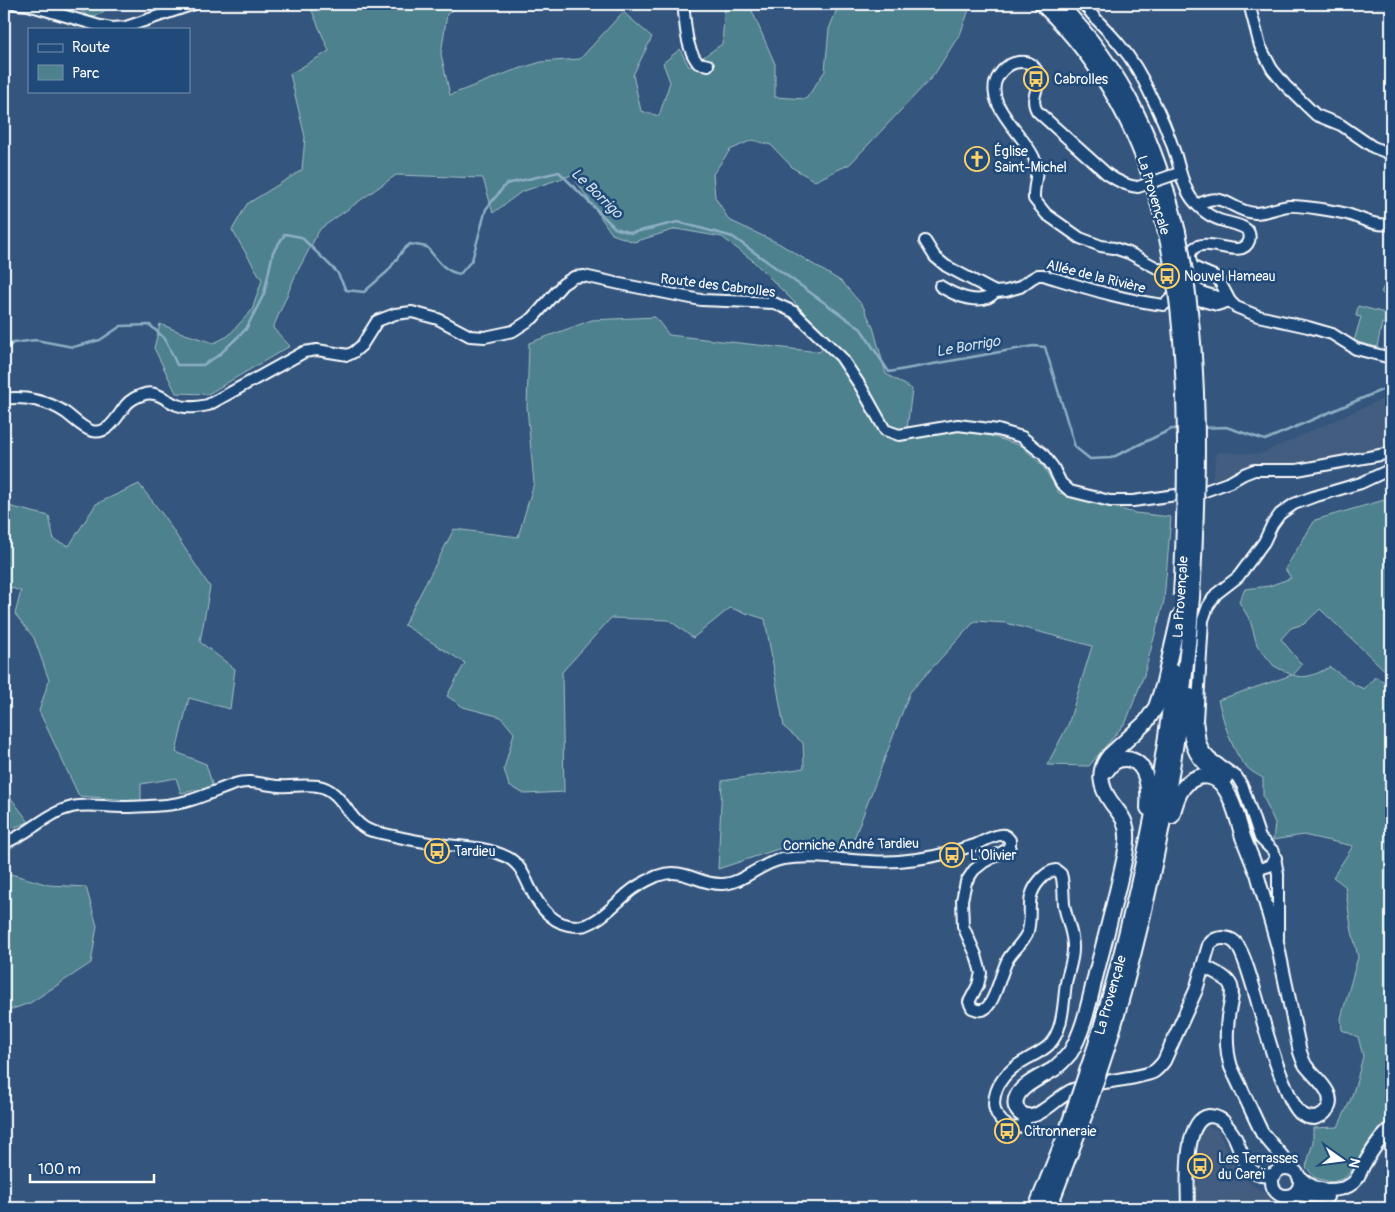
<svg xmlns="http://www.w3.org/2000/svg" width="1395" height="1212" font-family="Pangolin,sans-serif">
	<rect width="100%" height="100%" fill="#34557d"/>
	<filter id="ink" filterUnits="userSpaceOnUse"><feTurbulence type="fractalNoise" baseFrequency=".02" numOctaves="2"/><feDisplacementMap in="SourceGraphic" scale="10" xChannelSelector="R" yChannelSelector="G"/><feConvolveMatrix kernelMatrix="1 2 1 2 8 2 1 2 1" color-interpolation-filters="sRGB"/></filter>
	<g filter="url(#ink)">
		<g fill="#435d7f">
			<polygon points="1391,395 1391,453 1336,458 1253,468 1212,480 1217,452 1260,454"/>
			<polygon points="1207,1126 1217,1129 1236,1168 1252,1185 1290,1206 1289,1208 1194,1208 1196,1188 1200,1134"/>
		</g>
		<g fill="#4d818e" stroke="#a6c0c6">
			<polygon points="69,4 107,4 103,13 91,17"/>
			<polygon points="309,4 461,4 447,14 441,54 450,95 512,71 541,62 580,59 623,12 652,37 633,75 641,111 659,116 670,82 663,63 680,49 689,67 722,44 725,4 749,4 775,64 775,97 806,99 825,71 829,29 839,4 971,4 961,32 934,75 850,164 815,181 793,168 771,145 752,140 730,150 713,174 715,197 729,220 780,244 842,282 863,306 873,327 886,374 912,389 906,437 969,429 1022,446 1043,466 1059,493 1135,513 1171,517 1164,601 1144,675 1126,722 1089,766 1047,765 1068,725 1092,646 1006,623 975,621 910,692 849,852 790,845 718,869 722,781 804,768 803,743 784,727 765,619 730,608 693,638 669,620 611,618 562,672 564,792 525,794 509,786 504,769 514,733 501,717 463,707 447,696 465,663 404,625 454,529 518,537 534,483 527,407 529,343 592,320 655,317 669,335 819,352 833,341 752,260 722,237 676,229 634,242 612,234 572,175 521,192 493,213 483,178 396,175 320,229 296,274 273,328 290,346 208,394 176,393 154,348 160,324 185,334 214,343 228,336 252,310 262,280 232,230 247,204 302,170 305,137 290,74 329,51"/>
			<polygon points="1391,273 1391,302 1381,292"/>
			<polygon points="1358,306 1389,314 1387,324 1382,323 1377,347 1354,341 1361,317 1356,316"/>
			<polygon points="139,484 163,515 210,587 200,642 235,669 230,709 189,698 176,752 206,764 213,787 181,793 176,778 141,784 141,801 79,796 39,711 49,680 34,638 15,614 21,591 4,586 4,505 49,516 54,540 69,546 96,504"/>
			<path d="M1391,498v178l-71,-67 -16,15 -13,4 -10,11 21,26 -9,10c13,5 25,-2 37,-8l25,18 9,4 11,-12 16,8v437l-10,3 -27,42 -9,11 -13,4 -17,-4 -9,-11 7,-25v-14l25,-1 12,-26 7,-21 6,-24 -5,-19 -16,-7 -1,-12 17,-61 -7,-30 -6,-41 -12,-9 20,-31 -50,-11 -30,5 2,-17 -12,-27v-18c-5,-3 -10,-5 -14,-9 -16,-12 -26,-50 -31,-69l74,-25 -18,-9 -17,-21 -7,-25 -11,-18 6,-13 24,-3 22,-8 -6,-9 30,-49z"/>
			<polygon points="4,767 7,793 29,822 4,831"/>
			<polygon points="4,872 49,885 86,887 97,926 91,963 30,1003 4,1012"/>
		</g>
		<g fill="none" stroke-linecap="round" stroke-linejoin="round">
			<g stroke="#8eafc4" stroke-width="2.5">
				<path d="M4,351l9,-8 23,-3 37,7 27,-7 21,-14 29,-1 15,14 12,26h26l16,-10 27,-26 18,-35 9,-42 12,-18 16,3 36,35 9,18 18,2 24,-21 16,-22 6,-5 17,3c9,11 17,25 33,27l12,-14 14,-51 20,-25 53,-12 56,56 16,5 47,-11 55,15 128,92 28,43 144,-26 12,1 30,100 15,12 21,-1 61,-29h9"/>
				<polyline points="1201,428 1226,427 1265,440 1391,386"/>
			</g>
			<defs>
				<g id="minor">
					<polyline points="17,4 28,5 100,26 112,28 126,27 194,4"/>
					<path d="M683,4c3,20 2,43 15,59l10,2"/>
					<path d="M1084,4c10,15 24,26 35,40 13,15 24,34 32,52 10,19 18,39 25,60 4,14 7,31 16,43 6,8 14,15 23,19 9,5 31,6 34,15 1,3 1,5 0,8 -7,20 -42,-6 -56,8 -5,6 -3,12 0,18l21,9 5,4 11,21 6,6 22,9 50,11 24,7 24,15 35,9"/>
					<polyline points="1251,4 1251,11 1260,46 1272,69 1285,85 1316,115 1341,125 1373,147 1391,154"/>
					<polyline points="4,5 9,4"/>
					<path d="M1138,187c-12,-1 -21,-6 -31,-13l-70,-63c-10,-17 10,-28 -2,-43 -5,-7 -13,-7 -21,-5 -6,2 -11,6 -15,12 -19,27 26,60 35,83 6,12 0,25 0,37v4l12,15 34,24 21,8 13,2 15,5 75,40 14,4 9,-1"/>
					<path d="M1198,205c26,-16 33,7 57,8 11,0 23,-6 34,-7 12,-1 45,5 58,8 14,4 29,13 44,10"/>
					<path d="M925,241l10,16 11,9 49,26 11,-1 14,-4 11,-8 7,-4h5c40,12 79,25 121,30l6,-6h25l22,6 13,-4"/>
					<path d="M940,286c14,9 42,22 55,6"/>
					<path d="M4,399c20,-3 45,2 62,14 8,6 16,15 26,18 17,4 25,-15 34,-26 4,-5 10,-8 16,-10 14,-6 24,6 35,10 10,4 21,2 31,0l96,-53 13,-2 31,5 6,-3 8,-7 15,-24 18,-7 17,-2 26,7 32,17 15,1 28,-6 20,-13 30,-34 11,-7 10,-1 36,8 81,16 73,3 20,9 47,45 20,30 24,43 14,5 59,-10 40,5 24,7 21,17 10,13 8,16 9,8 40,10h23l72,-10 25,-9 14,-8 10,-4h43l94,-17"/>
					<path d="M4,843c24,-8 42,-30 68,-36 15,-4 33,0 50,0 14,0 29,-1 44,-2 25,-2 45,-13 69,-21 15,-5 29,1 44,2 12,1 26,-2 39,0 26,4 30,38 54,45 21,5 43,10 65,13 26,3 46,2 70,13 13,7 17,18 23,31 10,20 24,39 49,38 17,0 37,-23 49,-33 8,-7 20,-13 29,-17 28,-10 40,9 65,8 20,0 40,-22 61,-25 38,-6 78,5 116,2 26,-2 52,-8 76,-16 8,-3 18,-10 26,-10 5,-1 6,2 9,5v5l-4,5 -22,12 -10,8 -8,12 -4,18 1,26 13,29 5,18 -3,12 -9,17 3,6c5,2 9,4 14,0 10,-8 15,-37 22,-49 6,-10 16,-17 20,-28 5,-20 -4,-33 12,-51 5,-6 9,-9 16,-10l5,4c3,10 2,20 3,30 2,15 10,30 9,45 0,12 -5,23 -7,34 -3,20 -2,46 -17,62 -6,6 -15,10 -22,14 -18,10 -32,23 -33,44 0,20 27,37 33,13"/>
					<polyline points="1256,870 1269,866 1276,858"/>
					<polyline points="1278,939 1278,874 1274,852 1260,838 1243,787 1237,777 1210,758 1204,751 1200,742 1197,720 1203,620 1208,606 1216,594 1238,577 1264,542 1272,525 1280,514 1294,504 1313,497 1361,483 1391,469"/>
				</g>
				<g id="major">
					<path d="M1203,966c9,5 24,10 28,20 3,9 -2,22 -3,31 -2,17 -2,34 3,50l31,66 24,28 3,7"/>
					<path d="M1027,1116c14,2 31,-20 46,-26 18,-7 39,-9 57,-12 8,-2 16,-3 23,-6 5,-3 8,-7 11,-11l32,-71 13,-45c7,-10 23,-9 29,1 7,12 11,27 15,40 10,32 17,66 31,97 4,10 8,22 16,30 4,3 9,5 14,5 6,-1 10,-3 13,-8 11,-16 -12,-32 -21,-44 -3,-4 -4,-9 -6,-14l-22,-105 -22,-77"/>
					<circle cx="1286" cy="1182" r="14"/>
					<path d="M1300,1178c8,7 17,12 28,12 9,0 18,-1 25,-7 5,-5 8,-12 10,-17 7,-12 17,-29 28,-37"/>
					<polyline points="1295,1194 1327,1197"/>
					<path d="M1188,1208c0,-19 -6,-88 21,-92 5,0 10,2 14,5 4,5 11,13 13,19 4,9 7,20 13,28 7,8 15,8 25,7"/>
				</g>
				<g id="highway">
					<path d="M1042,4c65,62 103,138 123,225"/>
					<path d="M1059,4c66,68 96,137 119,228"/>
					<path d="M1190,696c0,24 -3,51 16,68 6,6 13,9 19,14"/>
					<path d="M1107,770c4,-6 11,-12 19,-11 23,2 23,33 22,49"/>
					<path d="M1172,816c4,-15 8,-32 24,-38 32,-12 41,40 47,59 4,11 9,22 13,33"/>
					<path d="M1096,1045c36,-122 65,-245 78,-373"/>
					<path d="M1108,1045c44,-146 73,-296 84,-448"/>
					<path d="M1027,1116c-6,-1 -9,-4 -11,-9 -5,-19 26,-30 38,-38 6,-5 11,-10 16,-16 15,-24 20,-56 27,-83 10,-38 20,-76 28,-114 2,-12 4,-24 -1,-35 -3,-7 -9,-13 -13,-19 -11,-15 -14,-31 -2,-46l37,-34 10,-15 7,-21 16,-69"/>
				</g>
			</defs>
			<use href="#minor" stroke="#fff" stroke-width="14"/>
			<use href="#major" stroke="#fff" stroke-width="16"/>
			<use href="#highway" stroke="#fff" stroke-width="18"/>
			<use href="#minor" stroke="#1f4a7a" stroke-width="10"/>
			<use href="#major" stroke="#1f4a7a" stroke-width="12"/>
			<use href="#highway" stroke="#1f4a7a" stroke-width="14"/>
			<defs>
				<polyline id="minor-bridge" points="1138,187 1176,174"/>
				<g id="highway-bridge">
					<path d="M1165,229c16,70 19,140 20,212 0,51 -1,103 -4,155"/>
					<path d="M1178,232c24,120 21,244 14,365"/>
					<polyline points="1036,1208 1064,1139 1096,1045"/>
					<polyline points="1049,1208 1087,1109 1108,1045"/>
				</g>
			</defs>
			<use href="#minor-bridge" stroke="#fff" stroke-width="14" stroke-linecap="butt"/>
			<use href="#highway-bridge" stroke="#fff" stroke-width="18" stroke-linecap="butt"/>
			<use href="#minor-bridge" stroke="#1f4a7a" stroke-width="10"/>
			<use href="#highway-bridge" stroke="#1f4a7a" stroke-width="14"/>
		</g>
	</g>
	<defs>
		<symbol id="bus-ring" viewBox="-11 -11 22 22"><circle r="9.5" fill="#1f4a7a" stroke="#ffd166" stroke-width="1.5"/><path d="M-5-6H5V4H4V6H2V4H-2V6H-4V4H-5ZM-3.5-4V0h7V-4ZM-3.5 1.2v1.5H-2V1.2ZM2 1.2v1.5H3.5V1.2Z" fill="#ffd166"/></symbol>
		<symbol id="church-ring" viewBox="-11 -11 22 22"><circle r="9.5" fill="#1f4a7a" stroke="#ffd166" stroke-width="1.5"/><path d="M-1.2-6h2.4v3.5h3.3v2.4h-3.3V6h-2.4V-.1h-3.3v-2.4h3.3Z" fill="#ffd166"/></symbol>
	</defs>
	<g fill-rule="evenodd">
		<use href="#bus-ring" x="1022" y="65" width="28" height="28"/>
		<use href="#church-ring" x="963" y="145" width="28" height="28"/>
		<use href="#bus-ring" x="1153" y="262" width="28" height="28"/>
		<use href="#bus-ring" x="423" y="837" width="28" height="28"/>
		<use href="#bus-ring" x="938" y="841" width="28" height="28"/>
		<use href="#bus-ring" x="993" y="1117" width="28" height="28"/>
		<use href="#bus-ring" x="1186" y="1152" width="28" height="28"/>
	</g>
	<g text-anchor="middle" stroke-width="5" stroke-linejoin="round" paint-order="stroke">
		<g font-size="14" fill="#fff" stroke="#1f4a7a" text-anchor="start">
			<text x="1054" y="84">Cabrolles</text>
			<text x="994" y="156">Église<tspan x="994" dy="16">Saint-Michel</tspan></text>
			<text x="1184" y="281">Nouvel Hameau</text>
			<text x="454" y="856">Tardieu</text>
			<text x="970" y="860">L'Olivier</text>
			<text x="1024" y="1136">Citronneraie</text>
			<text x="1218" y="1163">Les Terrasses<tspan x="1218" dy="16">du Careï</tspan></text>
		</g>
		<g font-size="14" fill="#fff" stroke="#1f4a7a">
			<text transform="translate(1154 195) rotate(73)" y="5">La Provençale</text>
			<text transform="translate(1096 276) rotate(14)" y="5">Allée de la Rivière</text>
			<text transform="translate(718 285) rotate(7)" y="5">Route des Cabrolles</text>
			<text transform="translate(1180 597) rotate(-86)" y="5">La Provençale</text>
			<text transform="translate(851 844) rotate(-1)" y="5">Corniche André Tardieu</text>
			<text transform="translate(1110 995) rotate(-74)" y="5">La Provençale</text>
		</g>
		<g font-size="15" font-style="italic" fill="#d0dee6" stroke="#1f4a7a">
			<text transform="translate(597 193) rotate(44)" y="5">Le Borrigo</text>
			<text transform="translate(968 346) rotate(-10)" y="5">Le Borrigo</text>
		</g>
	</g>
	<rect width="1395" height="1212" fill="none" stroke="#1f4a7a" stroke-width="20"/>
	<rect x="10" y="10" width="1375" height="1192" fill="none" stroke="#fff" stroke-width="2" filter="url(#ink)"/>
	<rect x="28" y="28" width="162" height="65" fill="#1f4a7a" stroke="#7992af"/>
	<rect x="38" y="44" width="25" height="8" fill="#1f4a7a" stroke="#7992af"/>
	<text x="72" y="52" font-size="15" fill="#ffffff">Route</text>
	<rect x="38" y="65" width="25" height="15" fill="#4d818e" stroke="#7992af"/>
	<text x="72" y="78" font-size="15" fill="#ffffff">Parc</text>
	<g transform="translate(1342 1160) rotate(104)" stroke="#1f4a7a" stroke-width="4" paint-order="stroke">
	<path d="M0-4L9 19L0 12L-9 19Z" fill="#ffffff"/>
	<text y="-8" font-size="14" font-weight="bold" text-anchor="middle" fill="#ffffff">N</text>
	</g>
	<path d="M30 1174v8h124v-8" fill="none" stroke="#ffffff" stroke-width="2.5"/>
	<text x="38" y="1174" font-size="15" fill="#ffffff" stroke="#1f4a7a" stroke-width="4" paint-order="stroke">100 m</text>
</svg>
